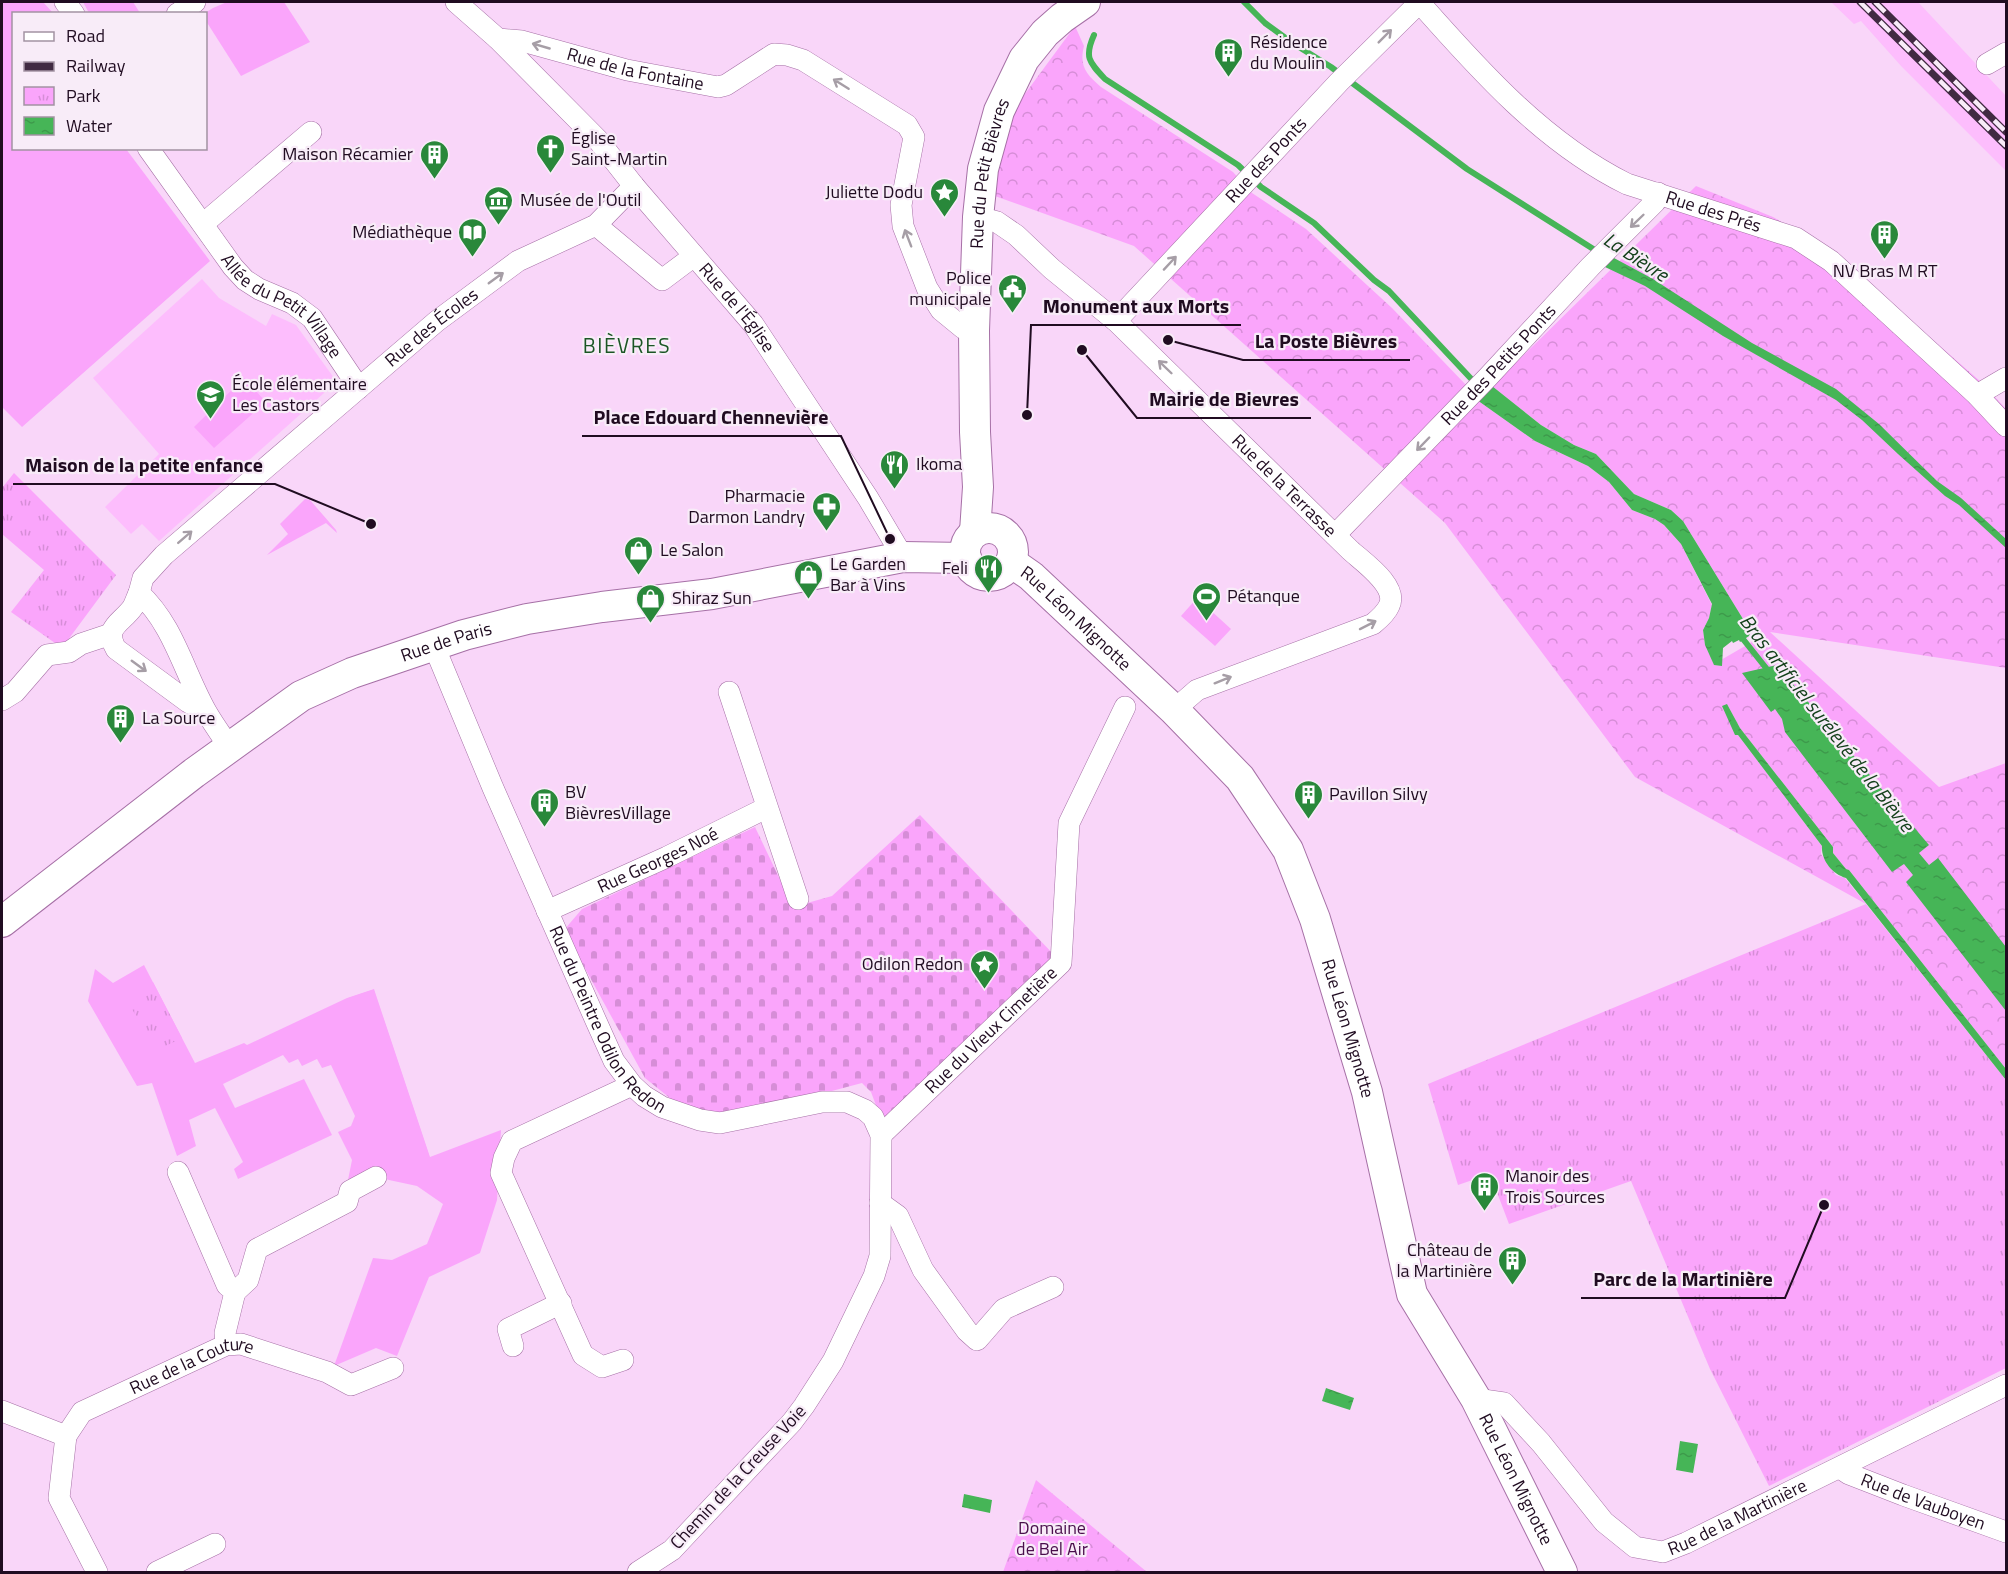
<svg xmlns="http://www.w3.org/2000/svg" width="2008" height="1574" font-family="'Titillium Web',sans-serif">
	<defs>
		<pattern id="forest-crowns" width="20" height="18" patternUnits="userSpaceOnUse" patternTransform="scale(1.5)"><rect width="20" height="18" fill="#faa5fb"/><path d="M2 6a3 3 0 1 1 6 0M12 15a3 3 0 1 1 6 0" fill="none" stroke="#d68dd7"/></pattern>
		<pattern id="cemetery-stones" width="16" height="16" patternUnits="userSpaceOnUse" patternTransform="scale(1.5)"><rect width="16" height="16" fill="#faa5fb"/><path d="M2 7V4a2 2 0 0 1 4 0v3zM10 15v-3a2 2 0 0 1 4 0v3z" fill="#d68dd7"/></pattern>
		<pattern id="park-tufts" width="24" height="20" patternUnits="userSpaceOnUse" patternTransform="scale(1.5)"><rect width="24" height="20" fill="#faa5fb"/><path d="M3 7l-1-3M5 7V3M7 7l1-3M15 17l-1-3M17 17v-4M19 17l1-3" fill="none" stroke="#d68dd7"/></pattern>
		<pattern id="water-ripples" width="26" height="14" patternUnits="userSpaceOnUse" patternTransform="scale(1.5)"><rect width="26" height="14" fill="#46b557"/><path d="M2 4q2-2 4 0t4 0M15 11q2-2 4 0t4 0" fill="none" stroke="#3d9a4b"/></pattern>
	</defs>
	<rect width="100%" height="100%" fill="#f9d6f9"/>
	<g fill="#fdbdfd">
		<polygon points="1831,2 1918,2 2006,96 2006,171 1902,67 1861,21 1854,24"/>
		<polygon points="202,279 219,298 266,326 272,314 296,325 334,378 333,385 159,541 142,524 131,534 105,507 159,454 93,378"/>
	</g>
	<g fill="#faa5fb">
		<polygon points="2,2 43,2 53,13 14,14 14,148 126,149 210,261 22,427 2,407"/>
		<polygon points="83,2 133,2 140,13 89,13"/>
		<polygon points="227,2 284,2 310,42 241,76 206,21 205,13 213,8"/>
		<polygon points="244,378 266,402 214,448 194,427"/>
		<polygon points="305,499 310,500 336,530 337,533 326,523 267,555 288,534 280,524"/>
		<polygon points="1197,598 1231,629 1215,646 1181,616"/>
		<polygon points="144,965 195,1063 244,1043 247,1045 347,998 374,989 430,1157 501,1130 497,1200 480,1253 429,1277 397,1356 376,1348 334,1366 373,1258 392,1260 427,1244 443,1204 417,1186 389,1180 366,1172 348,1180 352,1160 338,1132 351,1126 355,1116 331,1065 322,1068 317,1059 302,1066 298,1059 289,1063 283,1055 223,1084 235,1108 304,1079 332,1135 238,1179 234,1169 243,1162 215,1108 189,1120 196,1146 177,1156 152,1083 137,1086 88,1001 95,969 113,983"/>
	</g>
	<g fill="url(#forest-crowns)">
		<path d="M1075,26l9,20c-5,20 2,28 17,41l132,85 19,21 54,36 86,79 75,78 10,14 58,41 53,25 21,16 23,28 23,9 9,6 17,19 31,61 -3,13 -6,12 2,15 9,19 38,-22 -3,-6 2,-4 -68,-111 -12,-11 -37,-16 -38,-40 -22,-9 -33,-20 -49,-39 204,-200 77,31 57,33 151,132 25,27v259l-236,-36 169,155 67,-24v306l-157,-199 -3,-1 -13,-16v-6l-93,-119 -13,-24 11,31 84,111 -1,8 15,21 9,3 21,26 -231,-127 -190,-254 -311,-277 -142,-51 18,-81z"/>
		<polygon points="1036,1480 1147,1572 1003,1572"/>
	</g>
	<polygon fill="url(#cemetery-stones)" points="920,815 1058,959 890,1119 880,1116 871,1092 862,1083 745,1114 708,1112 676,1103 645,1078 564,930 582,909 755,827 793,907 832,896"/>
	<g fill="url(#park-tufts)">
		<polygon points="14,473 116,575 62,648 11,612 44,570 2,534 2,488"/>
		<polygon points="1866,904 2006,1080 2006,1368 1769,1486 1710,1369 1631,1181 1509,1224 1490,1174 1458,1185 1428,1084"/>
		<polygon points="153,982 182,1038 155,1051 126,998"/>
	</g>
	<g fill="url(#water-ripples)">
		<polygon points="1614,258 1653,279 1752,343 1836,389 1879,424 1937,481 1961,498 2006,539 2006,548 1959,505 1945,496 1898,454 1862,420 1836,400 1723,336 1645,286 1605,267"/>
		<polygon points="1492,386 1541,425 1574,445 1596,454 1634,494 1671,510 1683,521 1751,632 1749,636 1740,642 1739,640 1733,643 1732,641 1723,648 1722,666 1714,665 1705,645 1703,630 1709,618 1712,604 1681,544 1664,525 1655,519 1632,510 1609,482 1588,466 1535,441 1477,400"/>
		<polygon points="1777,665 1929,845 1919,853 1929,865 1938,858 2006,947 2006,1011 1906,882 1913,875 1904,864 1892,872 1785,732 1782,719 1775,709 1771,712 1742,673"/>
		<path d="M1727,704l13,24 93,119v6l13,16 3,1 157,199v11l-160,-202c-14,-4 -25,-18 -24,-32l-84,-111h-3l-13,-29z"/>
		<polygon points="1326,1388 1354,1398 1350,1410 1322,1401"/>
		<polygon points="1680,1441 1698,1444 1693,1473 1676,1470"/>
		<polygon points="964,1494 992,1500 990,1513 962,1507"/>
	</g>
	<g fill="none" stroke-linecap="round" stroke-linejoin="round">
		<g stroke="#46b557" stroke-width="6">
			<polyline points="1244,2 1265,23 1291,42 1331,67 1467,169 1598,252"/>
			<path d="M1094,35c-10,22 -5,27 11,44l133,86 23,22 53,36 60,57 15,11 87,93"/>
			<polyline points="1739,634 1770,673"/>
		</g>
		<defs>
			<g id="street">
				<polyline points="65,2 74,14"/>
				<path id="s1" d="M456,2l42,37 100,101 36,46 119,138 115,174 35,59"/>
				<path id="s2" d="M1419,2c60,68 125,141 208,182l169,54 35,23 146,134 29,31"/>
				<polyline points="177,14 195,2"/>
				<path id="s3" d="M498,39l24,2 105,29 91,17 8,-2 48,-31 13,1 16,5 104,65 7,12 -13,68 2,21 24,62 14,22 22,18 11,3"/>
				<polyline points="1987,64 2006,53"/>
				<path id="s4" d="M148,148l85,119 12,13 14,9 33,14 20,15 47,70"/>
				<path id="s5" d="M978,217l19,5 19,13 36,34 64,52 234,229c13,12 49,36 39,56 -3,7 -10,13 -16,18l-176,66 -23,20"/>
				<polyline points="203,224 311,132"/>
				<polyline points="596,225 662,280 694,256"/>
				<path id="s6" d="M1116,321l223,-239 81,-80"/>
				<polyline points="1977,395 2006,378"/>
				<path id="s7" d="M1335,535l153,-158 102,-110 65,-65 3,-9"/>
				<path id="s8" d="M139,593l4,-15 21,-23 273,-234 81,-60 78,-36 38,-39"/>
				<path id="s9" d="M434,646l59,142 103,233 18,40 18,24 12,11 18,11 38,13 20,3 102,-21h25l18,8 8,7 8,18 -1,121 -6,20 -41,85 -29,45 -12,16 -120,128 -34,22"/>
				<polyline points="729,692 798,899"/>
				<polyline points="2,700 15,692 47,655 69,652 81,644 111,634"/>
				<path d="M207,713l-19,-11 -72,-53c-13,-22 6,-26 17,-42 2,-4 4,-10 6,-14 35,32 45,80 68,120 7,12 15,23 23,35"/>
				<path id="s10" d="M547,911l120,-54 99,-49"/>
				<path id="s11" d="M881,1135l180,-172 8,-140 56,-116"/>
				<polyline points="178,1172 227,1285 235,1292 225,1333 226,1345"/>
				<polyline points="880,1203 898,1216 923,1270 967,1331 977,1340 1004,1309 1053,1287"/>
				<polyline points="235,1292 248,1280 257,1249 347,1202 350,1191 376,1177"/>
				<polyline points="513,1346 508,1329 561,1303"/>
				<polyline points="623,1360 602,1367 583,1355 501,1173 504,1158 512,1141 632,1085"/>
				<path id="s12" d="M1476,1399l28,4 37,40 63,79 31,25 28,5 23,-9 320,-158"/>
				<path id="s13" d="M2,1411l64,25 16,-24 144,-67 15,-1 86,28 24,13 42,-17"/>
				<polyline points="66,1436 59,1498 97,1572"/>
				<path id="s14" d="M1840,1468l9,6 54,21 103,37"/>
				<polyline points="157,1572 215,1544"/>
			</g>
			<g id="secondary">
				<circle cx="989" cy="552" r="24"/>
				<path id="s15" d="M975,532l3,-45 -3,-55 -1,-101 4,-114 5,-48 16,-58 25,-52 21,-26 17,-15 23,-16"/>
				<path id="s16" d="M1011,562l20,14 143,134 66,68 48,72 27,69 52,173 45,202 64,105 86,173"/>
				<path id="s17" d="M2,922l192,-149 107,-77 51,-23 112,-38 63,-16 75,-12 110,-13 191,-37 63,1"/>
			</g>
		</defs>
		<use href="#street" stroke="#a670a6" stroke-width="22"/>
		<use href="#secondary" stroke="#a670a6" stroke-width="32"/>
		<use href="#street" stroke="#fff" stroke-width="21"/>
		<use href="#secondary" stroke="#fff" stroke-width="30"/>
		<defs>
			<g id="rail">
				<polyline points="1860,2 2006,146"/>
				<polyline points="1875,2 2006,132"/>
			</g>
		</defs>
		<use href="#rail" stroke="#412a42" stroke-width="7"/>
		<use href="#rail" stroke="#f8ecf8" stroke-width="4.5" stroke-dasharray="14" stroke-linecap="butt"/>
	</g>
	<defs><path id="oneway-shaft" d="M-6 0H5M1.5-3L5.5 0L1.5 3" fill="none" stroke-width="1.6" stroke-linecap="round" stroke-linejoin="round" transform="scale(1.5)"/></defs>
	<g stroke="#a69ea6">
		<use href="#oneway-shaft" transform="translate(1385 36) rotate(-45)"/>
		<use href="#oneway-shaft" transform="translate(541 46) rotate(-164)"/>
		<use href="#oneway-shaft" transform="translate(841 84) rotate(-148)"/>
		<use href="#oneway-shaft" transform="translate(1637 221) rotate(136)"/>
		<use href="#oneway-shaft" transform="translate(908 238) rotate(-111)"/>
		<use href="#oneway-shaft" transform="translate(1170 263) rotate(-47)"/>
		<use href="#oneway-shaft" transform="translate(496 278) rotate(-36)"/>
		<use href="#oneway-shaft" transform="translate(1165 367) rotate(-136)"/>
		<use href="#oneway-shaft" transform="translate(1423 444) rotate(134)"/>
		<use href="#oneway-shaft" transform="translate(185 537) rotate(-41)"/>
		<use href="#oneway-shaft" transform="translate(1368 625) rotate(-27)"/>
		<use href="#oneway-shaft" transform="translate(139 666) rotate(36)"/>
		<use href="#oneway-shaft" transform="translate(1223 680) rotate(-22)"/>
	</g>
	<defs>
		<symbol id="building-pin" viewBox="-11 -11 22 30"><path d="M0 17L-7.5 6A9.5 9.5 0 1 1 7.5 6Z" fill="#29883a" stroke="#f8ecf8"/><path d="M-4-6H4V6H1V3H-1V6H-4ZM-2.5-4.3h1.7v1.8h-1.7ZM.8-4.3h1.7v1.8H.8ZM-2.5-1h1.7V.8h-1.7ZM.8-1h1.7V.8H.8Z" fill="#fff"/></symbol>
		<symbol id="church-pin" viewBox="-11 -11 22 30"><path d="M0 17L-7.5 6A9.5 9.5 0 1 1 7.5 6Z" fill="#29883a" stroke="#f8ecf8"/><path d="M-1.2-6h2.4v3.5h3.3v2.4h-3.3V6h-2.4V-.1h-3.3v-2.4h3.3Z" fill="#fff"/></symbol>
		<symbol id="sight-pin" viewBox="-11 -11 22 30"><path d="M0 17L-7.5 6A9.5 9.5 0 1 1 7.5 6Z" fill="#29883a" stroke="#f8ecf8"/><path d="M0-6L1.8-2.2L6-1.7L2.9 1.2L3.7 5.4L0 3.3L-3.7 5.4L-2.9 1.2L-6-1.7L-1.8-2.2Z" fill="#fff"/></symbol>
		<symbol id="museum-pin" viewBox="-11 -11 22 30"><path d="M0 17L-7.5 6A9.5 9.5 0 1 1 7.5 6Z" fill="#29883a" stroke="#f8ecf8"/><path d="M0-6L6-3V-2H-6V-3ZM-5-1h2V3h-2ZM-1-1h2V3h-2ZM3-1h2V3H3ZM-6 4H6V6H-6Z" fill="#fff"/></symbol>
		<symbol id="library-pin" viewBox="-11 -11 22 30"><path d="M0 17L-7.5 6A9.5 9.5 0 1 1 7.5 6Z" fill="#29883a" stroke="#f8ecf8"/><path d="M-6-4Q-3-5.5-.7-3.5V5Q-3 3-6 4ZM6-4Q3-5.5 .7-3.5V5Q3 3 6 4Z" fill="#fff"/></symbol>
		<symbol id="civic-pin" viewBox="-11 -11 22 30"><path d="M0 17L-7.5 6A9.5 9.5 0 1 1 7.5 6Z" fill="#29883a" stroke="#f8ecf8"/><path d="M-.6-6.5H3V-4.5H.6V-3L4-1V1h2V6H-6V1h2V-1L-.6-3ZM-1.2 2.5V6h2.4V2.5Z" fill="#fff"/></symbol>
		<symbol id="school-pin" viewBox="-11 -11 22 30"><path d="M0 17L-7.5 6A9.5 9.5 0 1 1 7.5 6Z" fill="#29883a" stroke="#f8ecf8"/><path d="M0-5L7-2L0 1L-7-2ZM-4 1L0 2.5L4 1V4Q0 6-4 4Z" fill="#fff"/></symbol>
		<symbol id="restaurant-pin" viewBox="-11 -11 22 30"><path d="M0 17L-7.5 6A9.5 9.5 0 1 1 7.5 6Z" fill="#29883a" stroke="#f8ecf8"/><path d="M-5-6h1v4h1v-4h1v4h1v-4h1v5L-1.5 .5V6h-2V.5L-5-1ZM5-6V6H3V1.5H1.5Q1.5-4 5-6Z" fill="#fff"/></symbol>
		<symbol id="pharmacy-pin" viewBox="-11 -11 22 30"><path d="M0 17L-7.5 6A9.5 9.5 0 1 1 7.5 6Z" fill="#29883a" stroke="#f8ecf8"/><path d="M-2-6h4v4h4v4h-4v4h-4v-4h-4v-4h4Z" fill="#fff"/></symbol>
		<symbol id="shop-pin" viewBox="-11 -11 22 30"><path d="M0 17L-7.5 6A9.5 9.5 0 1 1 7.5 6Z" fill="#29883a" stroke="#f8ecf8"/><path d="M-5-2.5h2.3a2.7 3.5 0 0 1 5.4 0H5L5.5 6h-11ZM-1.5-2.5h3a1.5 2.3 0 0 0-3 0Z" fill="#fff"/></symbol>
		<symbol id="stadium-pin" viewBox="-11 -11 22 30"><path d="M0 17L-7.5 6A9.5 9.5 0 1 1 7.5 6Z" fill="#29883a" stroke="#f8ecf8"/><path d="M0-5a6.5 5 0 1 0 0 10a6.5 5 0 1 0 0-10ZM-3.5-1.8h7v3.6h-7Z" fill="#fff"/></symbol>
	</defs>
	<g fill-rule="evenodd">
		<use href="#building-pin" x="1212" y="36" width="33" height="45"/>
		<use href="#church-pin" x="534" y="132" width="33" height="45"/>
		<use href="#building-pin" x="418" y="138" width="33" height="45"/>
		<use href="#sight-pin" x="928" y="176" width="33" height="45"/>
		<use href="#museum-pin" x="482" y="184" width="33" height="45"/>
		<use href="#library-pin" x="456" y="216" width="33" height="45"/>
		<use href="#building-pin" x="1868" y="218" width="33" height="45"/>
		<use href="#civic-pin" x="996" y="272" width="33" height="45"/>
		<use href="#school-pin" x="194" y="378" width="33" height="45"/>
		<use href="#restaurant-pin" x="878" y="448" width="33" height="45"/>
		<use href="#pharmacy-pin" x="810" y="490" width="33" height="45"/>
		<use href="#shop-pin" x="622" y="534" width="33" height="45"/>
		<use href="#restaurant-pin" x="972" y="552" width="33" height="45"/>
		<use href="#shop-pin" x="792" y="558" width="33" height="45"/>
		<use href="#stadium-pin" x="1190" y="580" width="33" height="45"/>
		<use href="#shop-pin" x="634" y="582" width="33" height="45"/>
		<use href="#building-pin" x="104" y="702" width="33" height="45"/>
		<use href="#building-pin" x="1292" y="778" width="33" height="45"/>
		<use href="#building-pin" x="528" y="786" width="33" height="45"/>
		<use href="#sight-pin" x="968" y="948" width="33" height="45"/>
		<use href="#building-pin" x="1468" y="1170" width="33" height="45"/>
		<use href="#building-pin" x="1496" y="1244" width="33" height="45"/>
	</g>
	<g text-anchor="middle" stroke-width="4.5" stroke-linejoin="round" paint-order="stroke">
		<g font-size="18" fill="#200c21" stroke="#f8ecf8" text-anchor="start">
			<text x="1250" y="48">Résidence<tspan x="1250" dy="21">du Moulin</tspan></text>
			<text x="571" y="144">Église<tspan x="571" dy="21">Saint-Martin</tspan></text>
			<text x="413" y="160" text-anchor="end">Maison Récamier</text>
			<text x="923" y="198" text-anchor="end">Juliette Dodu</text>
			<text x="520" y="206">Musée de l'Outil</text>
			<text x="452" y="238" text-anchor="end">Médiathèque</text>
			<text x="1885" y="277" text-anchor="middle">NV Bras M RT</text>
			<text x="991" y="284" text-anchor="end">Police<tspan x="991" dy="21">municipale</tspan></text>
			<text x="232" y="390">École élémentaire<tspan x="232" dy="21">Les Castors</tspan></text>
			<text x="916" y="470">Ikoma</text>
			<text x="805" y="502" text-anchor="end">Pharmacie<tspan x="805" dy="21">Darmon Landry</tspan></text>
			<text x="660" y="556">Le Salon</text>
			<text x="830" y="570">Le Garden<tspan x="830" dy="21">Bar à Vins</tspan></text>
			<text x="968" y="574" text-anchor="end">Feli</text>
			<text x="1227" y="602">Pétanque</text>
			<text x="672" y="604">Shiraz Sun</text>
			<text x="142" y="724">La Source</text>
			<text x="565" y="798">BV<tspan x="565" dy="21">BièvresVillage</tspan></text>
			<text x="1329" y="800">Pavillon Silvy</text>
			<text x="963" y="970" text-anchor="end">Odilon Redon</text>
			<text x="1505" y="1182">Manoir des<tspan x="1505" dy="21">Trois Sources</tspan></text>
			<text x="1492" y="1256" text-anchor="end">Château de<tspan x="1492" dy="21">la Martinière</tspan></text>
		</g>
		<g font-size="18" fill="#200c21" stroke="#f8ecf8">
			<text dy="6" stroke="none"><textPath href="#s3" startOffset="141">Rue de la Fontaine</textPath></text>
			<text dy="6" stroke="none"><textPath href="#s6" startOffset="220">Rue des Ponts</textPath></text>
			<text dy="6" stroke="none"><textPath href="#s15" startOffset="360">Rue du Petit Bièvres</textPath></text>
			<text dy="6" stroke="none"><textPath href="#s2" startOffset="369">Rue des Prés</textPath></text>
			<text dy="6" stroke="none"><textPath href="#s4" startOffset="210">Allée du Petit Village</textPath></text>
			<text dy="6" stroke="none"><textPath href="#s1" startOffset="416">Rue de l'Église</textPath></text>
			<text dy="6" stroke="none"><textPath href="#s8" startOffset="398">Rue des Écoles</textPath></text>
			<text dy="6" stroke="none"><textPath href="#s7" startOffset="236">Rue des Petits Ponts</textPath></text>
			<text dy="6" stroke="none"><textPath href="#s5" startOffset="410">Rue de la Terrasse</textPath></text>
			<text dy="6" stroke="none"><textPath href="#s16" startOffset="86">Rue Léon Mignotte</textPath></text>
			<text dy="6" stroke="none"><textPath href="#s17" startOffset="530">Rue de Paris</textPath></text>
			<text dy="6" stroke="none"><textPath href="#s10" startOffset="122">Rue Georges Noé</textPath></text>
			<text dy="6" stroke="none"><textPath href="#s9" startOffset="414">Rue du Peintre Odilon Redon</textPath></text>
			<text dy="6" stroke="none"><textPath href="#s16" startOffset="590">Rue Léon Mignotte</textPath></text>
			<text dy="6" stroke="none"><textPath href="#s11" startOffset="152">Rue du Vieux Cimetière</textPath></text>
			<text dy="6" stroke="none"><textPath href="#s13" startOffset="218">Rue de la Couture</textPath></text>
			<text transform="translate(738 1477) rotate(-47)" y="6">Chemin de la Creuse Voie</text>
			<text dy="6" stroke="none"><textPath href="#s16" startOffset="1076">Rue Léon Mignotte</textPath></text>
			<text dy="6" stroke="none"><textPath href="#s14" startOffset="90">Rue de Vauboyen</textPath></text>
			<text dy="6" stroke="none"><textPath href="#s12" startOffset="334">Rue de la Martinière</textPath></text>
		</g>
		<g font-size="18" fill="#4a0e4c" stroke="#f8ecf8">
			<text x="1052" y="1534">Domaine<tspan x="1052" dy="21">de Bel Air</tspan></text>
		</g>
		<g font-size="20" font-style="italic" fill="#14401b" stroke="#f8ecf8">
			<text transform="translate(1636 257) rotate(33)" y="7">La Bièvre</text>
			<text transform="translate(1827 723) rotate(52)" y="7">Bras artificiel surélevé de la Bièvre</text>
		</g>
		<g font-size="21" letter-spacing="1.5" fill="#1b5625" stroke="#f8ecf8">
			<text x="627" y="353">BIÈVRES</text>
		</g>
	</g>
	<path fill="none" stroke="#200c21" stroke-width="2" d="M1027 415L1031 325H1241M1168 340L1243 360H1410M1082 350L1137 418H1311M890 539L841 436H582M371 524L275 484H13M1824 1205L1785 1298H1581"/>
	<g fill="#200c21" stroke="#f8ecf8" stroke-width="2">
		<circle cx="1027" cy="415" r="6"/>
		<circle cx="1168" cy="340" r="6"/>
		<circle cx="1082" cy="350" r="6"/>
		<circle cx="890" cy="539" r="6"/>
		<circle cx="371" cy="524" r="6"/>
		<circle cx="1824" cy="1205" r="6"/>
	</g>
	<g font-size="20" text-anchor="middle" font-weight="bold" fill="#200c21" stroke="#f8ecf8" stroke-width="4.5" stroke-linejoin="round" paint-order="stroke">
		<text x="1136" y="313">Monument aux Morts</text>
		<text x="1326" y="348">La Poste Bièvres</text>
		<text x="1224" y="406">Mairie de Bievres</text>
		<text x="711" y="424">Place Edouard Chennevière</text>
		<text x="144" y="472">Maison de la petite enfance</text>
		<text x="1683" y="1286">Parc de la Martinière</text>
	</g>
	<rect width="2008" height="1574" fill="none" stroke="#200c21" stroke-width="6"/>
	<rect x="12" y="12" width="195" height="138" fill="#f8ecf8" stroke="#a292a2" stroke-width="1.5"/>
	<rect x="24" y="32" width="30" height="9" fill="#ffffff" stroke="#a292a2" stroke-width="1.5"/>
	<text x="66" y="42" font-size="18" fill="#200c21">Road</text>
	<rect x="24" y="62" width="30" height="9" fill="#412a42" stroke="#a292a2" stroke-width="1.5"/>
	<text x="66" y="72" font-size="18" fill="#200c21">Railway</text>
	<rect x="24" y="87" width="30" height="18" fill="url(#park-tufts)" stroke="#a292a2" stroke-width="1.5"/>
	<text x="66" y="102" font-size="18" fill="#200c21">Park</text>
	<rect x="24" y="117" width="30" height="18" fill="url(#water-ripples)" stroke="#a292a2" stroke-width="1.5"/>
	<text x="66" y="132" font-size="18" fill="#200c21">Water</text>
</svg>
